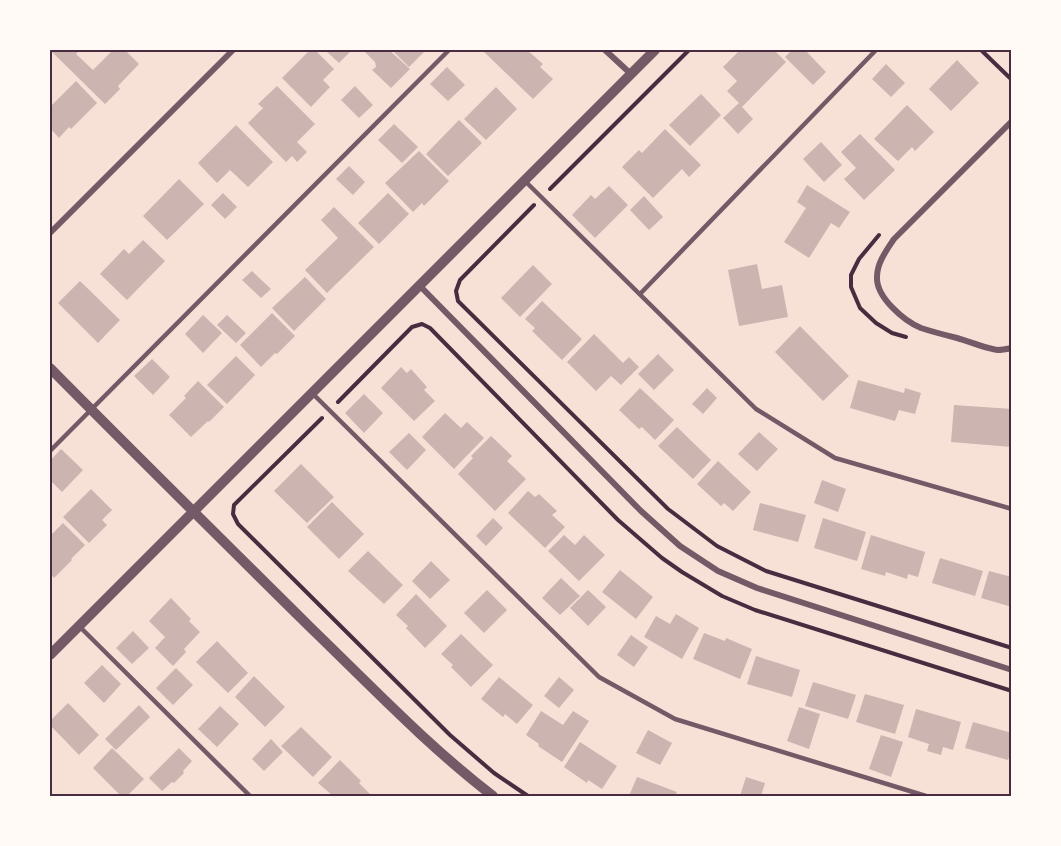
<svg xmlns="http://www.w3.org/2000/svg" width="1061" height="846" font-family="'Sofia Sans Condensed',sans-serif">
	<rect width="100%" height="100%" fill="#f7e1d7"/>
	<g fill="#ccb4b1">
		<polygon points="50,50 80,50 76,54 93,70 113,50 125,50 139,64 118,86 120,89 105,104"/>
		<polygon points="310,50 315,50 334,69 323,80 330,87 311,107 282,78"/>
		<polygon points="325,50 352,50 339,63"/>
		<polygon points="363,50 389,50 410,69 391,88 372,70 376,67 375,62"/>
		<polygon points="392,50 421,50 424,52 409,67"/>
		<polygon points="482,50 527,50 543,64 540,67 553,79 533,99"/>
		<polygon points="740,50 743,50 745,52 748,50 774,50 786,62 742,107 753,119 738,134 723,118 739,103 727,91 737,81 723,67"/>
		<polygon points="792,50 805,50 826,72 813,85 785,57"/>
		<polygon points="957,60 979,83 951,111 929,89"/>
		<polygon points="886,64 905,83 891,97 872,79"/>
		<polygon points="447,67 465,85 448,101 430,84"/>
		<polygon points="76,81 97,103 71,129 69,127 59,138 50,128 50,107"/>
		<polygon points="277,86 315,124 297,142 307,152 297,162 292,156 286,162 248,123 263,108 258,104"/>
		<polygon points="355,86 373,105 359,118 341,100"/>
		<polygon points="496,87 517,109 486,140 464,119"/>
		<polygon points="701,94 721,115 690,146 669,125"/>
		<polygon points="907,105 934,132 915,151 912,147 898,161 874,139"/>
		<polygon points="459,120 482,143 448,176 426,154"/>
		<polygon points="394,124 418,147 402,163 378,140"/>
		<polygon points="236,125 273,162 248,187 230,170 217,183 198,163"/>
		<polygon points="665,129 701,165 689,177 682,169 653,198 622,167 639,150 642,153"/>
		<polygon points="860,134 895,170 864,200 844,179 856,168 841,152"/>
		<polygon points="821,142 842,165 824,182 803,159"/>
		<polygon points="419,151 449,181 424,206 422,203 413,212 385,183"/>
		<polygon points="349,166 365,182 353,195 336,179"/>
		<polygon points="179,179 204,204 167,240 143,216"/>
		<polygon points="807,185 850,212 839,228 831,223 809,258 784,242 806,208 797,202"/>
		<polygon points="609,186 628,205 595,238 572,215 591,195 595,199"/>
		<polygon points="223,193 237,207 225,219 211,205"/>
		<polygon points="388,193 409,214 379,244 358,223"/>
		<polygon points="644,196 663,217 649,230 630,210"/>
		<polygon points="334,207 374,247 327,293 305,270 338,238 321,220"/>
		<polygon points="143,240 165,261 127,300 100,274 124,249 129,254"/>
		<polygon points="757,264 762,289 782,285 788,317 739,326 728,270"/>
		<polygon points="533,265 552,284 520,317 501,298"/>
		<polygon points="252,271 271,289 261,298 242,280"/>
		<polygon points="305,277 326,299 294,331 272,308"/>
		<polygon points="80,281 120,320 98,343 58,303"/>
		<polygon points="542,301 582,339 562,360 532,331 535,328 525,319"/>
		<polygon points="272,313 295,336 277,354 275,353 261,367 240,345"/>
		<polygon points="203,315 222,333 203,353 185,334"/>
		<polygon points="227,315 246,333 236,343 217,325"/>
		<polygon points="800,326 849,376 823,401 775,352"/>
		<polygon points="594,334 623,363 629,357 639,367 621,385 611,376 596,391 567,362"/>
		<polygon points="658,354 674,370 654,390 638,374"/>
		<polygon points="236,356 255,375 227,404 207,385"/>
		<polygon points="152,359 170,377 153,395 134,376"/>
		<polygon points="401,367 407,373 411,369 427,387 424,390 435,401 414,421 381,388"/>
		<polygon points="858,380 904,393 905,388 921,393 915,414 899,410 895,421 850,408"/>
		<polygon points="198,381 224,407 209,422 208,421 191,437 169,415 186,398 184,396"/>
		<polygon points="640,388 674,420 655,440 642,427 639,429 619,410"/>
		<polygon points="707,388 717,398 703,414 692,404"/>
		<polygon points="364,394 383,413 364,433 345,413"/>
		<polygon points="954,405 1012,409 1012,447 951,442"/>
		<polygon points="445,413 461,428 467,422 484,438 454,469 422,437"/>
		<polygon points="677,427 711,460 693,479 658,446"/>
		<polygon points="759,432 778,449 757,471 738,454"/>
		<polygon points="409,433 426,450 407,470 389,452"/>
		<polygon points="491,436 512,456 507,461 526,479 495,511 458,474 473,458 471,456"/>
		<polygon points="61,449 83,470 62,492 50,480 50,461"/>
		<polygon points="718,461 751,492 733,511 724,503 721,506 697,484"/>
		<polygon points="301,464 334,497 307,523 274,491"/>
		<polygon points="822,480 846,489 838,512 814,503"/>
		<polygon points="91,489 112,510 102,520 107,525 89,543 63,517"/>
		<polygon points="528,491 535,497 539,494 557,511 552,515 565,527 545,548 508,513"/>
		<polygon points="332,502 364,534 339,559 307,527"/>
		<polygon points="760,503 806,515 798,542 753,530"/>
		<polygon points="493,518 503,528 486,546 476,536"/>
		<polygon points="823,518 866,532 857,561 814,548"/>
		<polygon points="63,523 85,545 71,559 72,560 54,578 50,573 50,536"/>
		<polygon points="564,535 575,545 584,535 605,555 579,581 548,551"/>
		<polygon points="871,535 925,552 918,577 908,574 907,579 886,572 885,576 861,569"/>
		<polygon points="368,551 403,585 384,604 348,571"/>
		<polygon points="940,558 983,571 975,596 932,583"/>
		<polygon points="431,561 450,580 430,599 412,581"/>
		<polygon points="620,570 653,597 636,619 602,592"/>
		<polygon points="989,571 1012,577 1012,607 981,598"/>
		<polygon points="561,578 580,596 560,615 542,598"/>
		<polygon points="487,590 507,610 484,633 464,613"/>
		<polygon points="588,590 606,607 588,626 570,608"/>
		<polygon points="416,594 447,626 425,648 406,628 408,626 396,615"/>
		<polygon points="171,598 191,619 189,621 200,632 184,649 186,652 173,666 155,648 165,637 149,621"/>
		<polygon points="676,614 699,628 682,659 644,637 656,616 670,624"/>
		<polygon points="133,631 149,648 132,664 116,648"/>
		<polygon points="704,633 725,641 726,638 752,649 740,679 693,659"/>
		<polygon points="461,634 493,665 471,687 451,667 453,665 441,654"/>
		<polygon points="631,635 648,647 634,667 617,655"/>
		<polygon points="217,641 248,673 228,693 196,662"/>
		<polygon points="756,656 800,670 792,697 747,684"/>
		<polygon points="102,665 121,684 104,703 84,683"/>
		<polygon points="176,668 193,685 173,705 156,688"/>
		<polygon points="254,676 285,707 265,727 235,697"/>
		<polygon points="499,677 533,705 517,724 505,714 503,717 481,699"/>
		<polygon points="559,677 574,690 559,708 544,696"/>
		<polygon points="813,682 856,695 848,719 805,706"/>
		<polygon points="865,694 904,705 895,734 856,722"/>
		<polygon points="68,703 99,735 79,755 50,725 50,721"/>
		<polygon points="139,705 150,717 116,750 105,739"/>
		<polygon points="220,706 239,724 217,747 198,729"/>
		<polygon points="799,707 820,714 809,749 787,741"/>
		<polygon points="916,709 961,722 953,750 943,747 941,755 927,751 929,744 908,737"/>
		<polygon points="541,711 563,725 573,711 589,721 562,762 538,746 539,744 526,735"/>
		<polygon points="973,722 1012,733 1012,749 1008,760 965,748"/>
		<polygon points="301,727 332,757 313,777 281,746"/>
		<polygon points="648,730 672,743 660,765 636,753"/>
		<polygon points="881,735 903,742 891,777 869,769"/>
		<polygon points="271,739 283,752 264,771 252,759"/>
		<polygon points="580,742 617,766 602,789 588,780 587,783 564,767"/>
		<polygon points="112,748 144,779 127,796 121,796 93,768"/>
		<polygon points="179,748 192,761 183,771 184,773 174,783 172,782 162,791 149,778"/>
		<polygon points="340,760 361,781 359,783 370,794 367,796 333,796 318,783"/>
		<polygon points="637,777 677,792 675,796 629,796"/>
		<polygon points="746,777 765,783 761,796 740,796"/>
	</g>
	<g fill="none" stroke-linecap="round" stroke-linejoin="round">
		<g stroke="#4a2c40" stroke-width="4">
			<polyline points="981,50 1012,80"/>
			<polyline points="550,189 689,50"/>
			<polyline points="534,205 460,280 456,291 458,301 668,509 717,546 766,571 1012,648"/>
			<polyline points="879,235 859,259 851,275 851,287 860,308 876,323 892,333 906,337"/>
			<polyline points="338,402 412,327 422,324 430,328 618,520 662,558 682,572 722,596 755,610 1012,691"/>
			<polyline points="322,418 234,505 233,514 238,524 450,735 494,773 528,796"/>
		</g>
		<g stroke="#755966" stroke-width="4.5">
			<polyline points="526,182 756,409 835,458 1012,509"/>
			<polyline points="640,294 876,50"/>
			<polyline points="312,393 599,677 675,719 926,796"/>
			<polyline points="50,451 449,50"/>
			<polyline points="80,627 250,796"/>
		</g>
		<g stroke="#755966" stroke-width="6">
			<polyline points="605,50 631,74"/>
			<path d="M1012,121l-118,118c-8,12 -17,24 -17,38 -1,20 27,44 44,51 12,4 24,7 36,10 11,3 30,11 41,12 4,0 9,-1 14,-2"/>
			<polyline points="50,233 233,50"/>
			<polyline points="419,285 641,511 680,546 718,571 757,588 1012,670"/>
		</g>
		<g stroke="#755966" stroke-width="10">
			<path d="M50,368c87,88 175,175 263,262 59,57 115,116 180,166"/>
			<polyline points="50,655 655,50"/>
		</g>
	</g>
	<rect width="1061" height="846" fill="none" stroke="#fffaf5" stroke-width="102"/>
	<rect x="51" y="51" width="959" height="744" fill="none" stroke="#4a2c40" stroke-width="2"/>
</svg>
